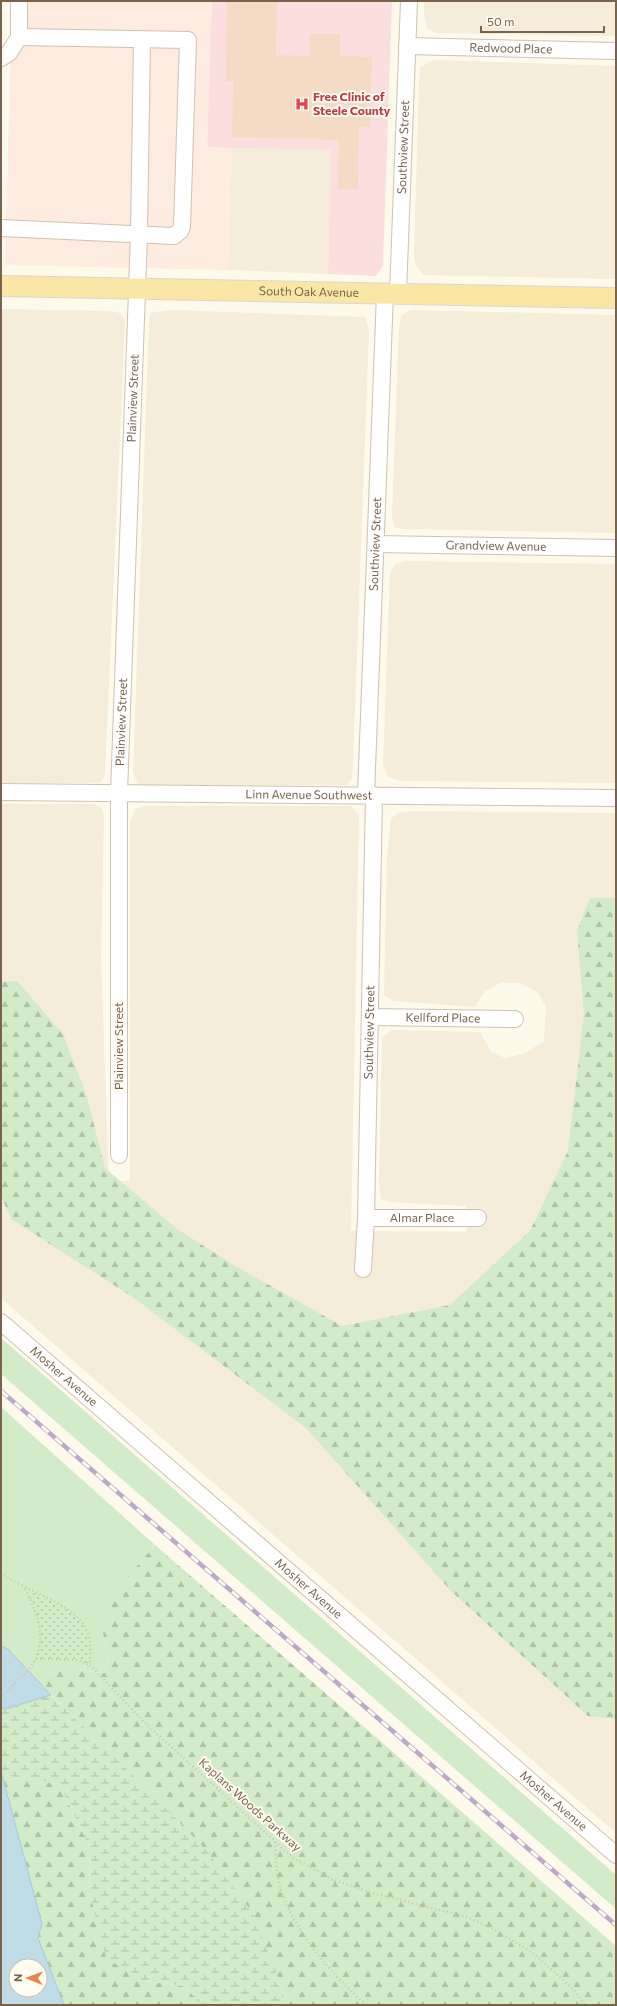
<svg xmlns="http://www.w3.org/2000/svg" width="617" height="2006" font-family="Commissioner,sans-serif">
	<defs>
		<pattern id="forest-firs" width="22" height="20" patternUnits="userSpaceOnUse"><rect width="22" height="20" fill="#d2ecc9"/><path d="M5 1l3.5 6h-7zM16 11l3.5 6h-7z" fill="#afc3a5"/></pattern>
		<pattern id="wetland-marsh" width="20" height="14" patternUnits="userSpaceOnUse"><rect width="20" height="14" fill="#d2ecc9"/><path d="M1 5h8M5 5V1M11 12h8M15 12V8" fill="none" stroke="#afc3a5"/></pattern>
		<pattern id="park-dots" width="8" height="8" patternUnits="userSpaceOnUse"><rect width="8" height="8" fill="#d2ecc9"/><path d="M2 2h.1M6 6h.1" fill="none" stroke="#afc3a5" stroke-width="1.8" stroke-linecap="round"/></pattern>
	</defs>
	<rect width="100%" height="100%" fill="#fdf9eb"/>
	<g fill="#f5ecd9">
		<polygon points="424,1 616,1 616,36 436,33 427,28 424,13"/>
		<polygon points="434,60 616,66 616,279 423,275 415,264 414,251 419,83 420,67"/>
		<polygon points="231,147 331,150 328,274 228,270"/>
		<polygon points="1,309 109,311 120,313 125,321 105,774 103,779 99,783 1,783"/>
		<polygon points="171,310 365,317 369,330 353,763 352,779 347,785 145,786 137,783 133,773 149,321 151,313"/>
		<polygon points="411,310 616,315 616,533 403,529 394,527 392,516 399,328 401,316"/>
		<polygon points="404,561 616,564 616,783 402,781 388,777 383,766 390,573 395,565"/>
		<polygon points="1,804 93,804 101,807 104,816 101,958 109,1180 130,1181 130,822 135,809 146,806 351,806 359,815 351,1231 467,1232 466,1206 389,1202 381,1199 379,1182 382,1038 391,1030 480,1032 491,1052 505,1058 524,1054 544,1041 546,1006 537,992 520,983 500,983 484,992 475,1007 393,1001 384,995 387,858 391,819 397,813 410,811 616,813 616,1833 1,1298"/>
	</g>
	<polygon fill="#fdecdf" points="12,1 212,1 207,147 231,147 228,270 5,265"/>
	<polygon fill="#fbdfde" points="212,1 392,1 383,265 376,276 328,274 331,150 207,147"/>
	<g fill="#d2ecc9">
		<polygon points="1,1338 616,1875 616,1909 1,1374"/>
		<polygon points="1,1407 155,1545 130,1574 103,1633 108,1660 105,1673 68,1669 35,1678 8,1649 1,1646"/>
	</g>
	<g fill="url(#forest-firs)">
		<polygon points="590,898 616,898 616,1719 588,1716 452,1592 306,1428 134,1298 11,1219 1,1196 1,982 17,981 63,1034 87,1097 105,1168 177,1229 237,1267 342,1326 450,1305 530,1231 568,1151 584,1014 577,931"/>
		<polygon points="155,1545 616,1946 616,2005 284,2005 278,1978 159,1801 106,1750 35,1678 68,1669 105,1673 108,1660 103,1633 111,1603 130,1574"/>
		<polygon points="2,1775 59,1784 89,1845 90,1894 138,1980 183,1986 197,1999 197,2005 64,2005 38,1938 42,1924"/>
	</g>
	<polygon fill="url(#wetland-marsh)" points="51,1695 159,1801 207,1851 254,1915 278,1978 284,2005 197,2005 197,1999 183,1986 138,1980 106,1957 90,1894 89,1845 59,1784 2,1775 1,1771 1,1708 9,1708"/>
	<path fill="url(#park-dots)" d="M25,1589c42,19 68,22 65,76l-13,-5 -41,-1c8,-29 2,-44 -11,-70z"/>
	<g fill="#bfdce8" stroke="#a5cada" fill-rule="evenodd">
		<polygon points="1,1646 8,1649 51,1695 9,1708 1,1708"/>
		<path d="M1,1771l41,153 -4,14 26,67h-63zM16,1966h24v24h-24z"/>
	</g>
	<polygon fill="#f3dcc3" points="227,1 277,1 276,55 309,56 310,34 340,34 340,56 372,57 370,127 359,127 358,189 338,189 339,140 232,137 233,81 226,81"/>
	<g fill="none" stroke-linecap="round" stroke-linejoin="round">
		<defs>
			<g id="minor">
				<path id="s1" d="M407,46l209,5"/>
				<polyline points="1,58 9,53 19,37"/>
				<polyline points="1,228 174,236 180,231 182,227 188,40 19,37 19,1"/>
				<path id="s2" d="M398,294l11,-293"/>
				<path id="s3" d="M376,544l240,4"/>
				<path id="s4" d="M1,792l615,6"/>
				<path id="s5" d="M366,795l19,-502"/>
				<path id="s6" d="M370,1017l145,2"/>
				<path id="s7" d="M119,1155v-362l20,-558 3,-196"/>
				<path id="s8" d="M366,1218h112"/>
				<path id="s9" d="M363,1269l3,-51 8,-423"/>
				<path id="s10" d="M1,1322l615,533"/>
			</g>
			<g id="major">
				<path id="s11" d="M1,286l615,12"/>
			</g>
		</defs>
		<use href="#minor" stroke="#d0c2b0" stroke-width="18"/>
		<use href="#major" stroke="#dcd6d1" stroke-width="22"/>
		<g stroke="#d9c0a5" stroke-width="2.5" stroke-dasharray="1 3" stroke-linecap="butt">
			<path d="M1,1573c25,19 75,30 86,58 5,11 3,22 3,34l53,56 149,136 39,22 38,13 98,25 28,13 39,24 39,35 12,16"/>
			<polyline points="36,1659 77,1660 90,1665"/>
			<path d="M1,1697c10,-10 30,-27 35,-39 10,-24 0,-47 -11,-69"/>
			<path d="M275,1842c1,13 1,27 4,40 14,50 50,89 87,123"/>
		</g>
		<use href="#minor" stroke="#fff" stroke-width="16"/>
		<use href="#major" stroke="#fbe7a5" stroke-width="20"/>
		<defs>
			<polyline id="rail" points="1,1391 616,1925"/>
		</defs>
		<use href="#rail" stroke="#bea8c9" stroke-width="4.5"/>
		<use href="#rail" stroke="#fffcf2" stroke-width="3" stroke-dasharray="9" stroke-linecap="butt"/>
	</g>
	<defs>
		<symbol id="hospital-bare" viewBox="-9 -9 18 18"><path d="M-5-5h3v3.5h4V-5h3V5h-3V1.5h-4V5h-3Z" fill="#e0444e" stroke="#fffcf2" stroke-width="2.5" paint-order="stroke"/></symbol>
	</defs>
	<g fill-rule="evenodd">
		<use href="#hospital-bare" x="292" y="94" width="20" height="20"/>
	</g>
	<g text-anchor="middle" stroke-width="4" stroke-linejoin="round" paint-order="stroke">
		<g font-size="12" fill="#79634d" stroke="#fffcf2">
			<text dy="4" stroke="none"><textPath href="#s1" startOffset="104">Redwood Place</textPath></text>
			<text dy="4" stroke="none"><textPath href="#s2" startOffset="147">Southview Street</textPath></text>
			<text dy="4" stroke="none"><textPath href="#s11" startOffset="308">South Oak Avenue</textPath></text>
			<text dy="4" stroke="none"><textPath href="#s7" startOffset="757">Plainview Street</textPath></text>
			<text dy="4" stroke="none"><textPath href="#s5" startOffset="251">Southview Street</textPath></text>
			<text dy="4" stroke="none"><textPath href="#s3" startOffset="120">Grandview Avenue</textPath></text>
			<text dy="4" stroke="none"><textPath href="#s7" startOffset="433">Plainview Street</textPath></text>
			<text dy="4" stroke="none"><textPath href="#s4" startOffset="308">Linn Avenue Southwest</textPath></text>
			<text dy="4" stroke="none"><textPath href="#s6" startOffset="73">Kellford Place</textPath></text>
			<text dy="4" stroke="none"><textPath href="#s9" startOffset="237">Southview Street</textPath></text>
			<text transform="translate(119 1046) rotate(-90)" y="4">Plainview Street</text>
			<text dy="4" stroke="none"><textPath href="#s8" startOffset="56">Almar Place</textPath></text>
			<text dy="4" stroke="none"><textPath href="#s10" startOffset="83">Mosher Avenue</textPath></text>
			<text dy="4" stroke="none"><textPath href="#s10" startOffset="407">Mosher Avenue</textPath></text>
			<text dy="4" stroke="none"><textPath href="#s10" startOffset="731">Mosher Avenue</textPath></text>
			<text transform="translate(250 1805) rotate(42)" y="4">Kaplans Woods Parkway</text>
		</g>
		<g font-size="12" font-weight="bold" fill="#be3a42" stroke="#fffcf2" text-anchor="start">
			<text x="313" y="101">Free Clinic of<tspan x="313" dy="14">Steele County</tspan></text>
		</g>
	</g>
	<rect width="617" height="2006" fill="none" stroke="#79634d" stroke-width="4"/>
	<g transform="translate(28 1978) rotate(271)"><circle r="19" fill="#fffcf2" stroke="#c9bfb0"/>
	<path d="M0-3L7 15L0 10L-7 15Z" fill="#e68751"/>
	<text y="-6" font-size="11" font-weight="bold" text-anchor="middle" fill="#79634d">N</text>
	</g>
	<path d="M481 26v6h123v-6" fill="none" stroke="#79634d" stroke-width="2"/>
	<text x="487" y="26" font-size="12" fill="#79634d" stroke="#fffcf2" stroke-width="3" paint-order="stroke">50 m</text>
</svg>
